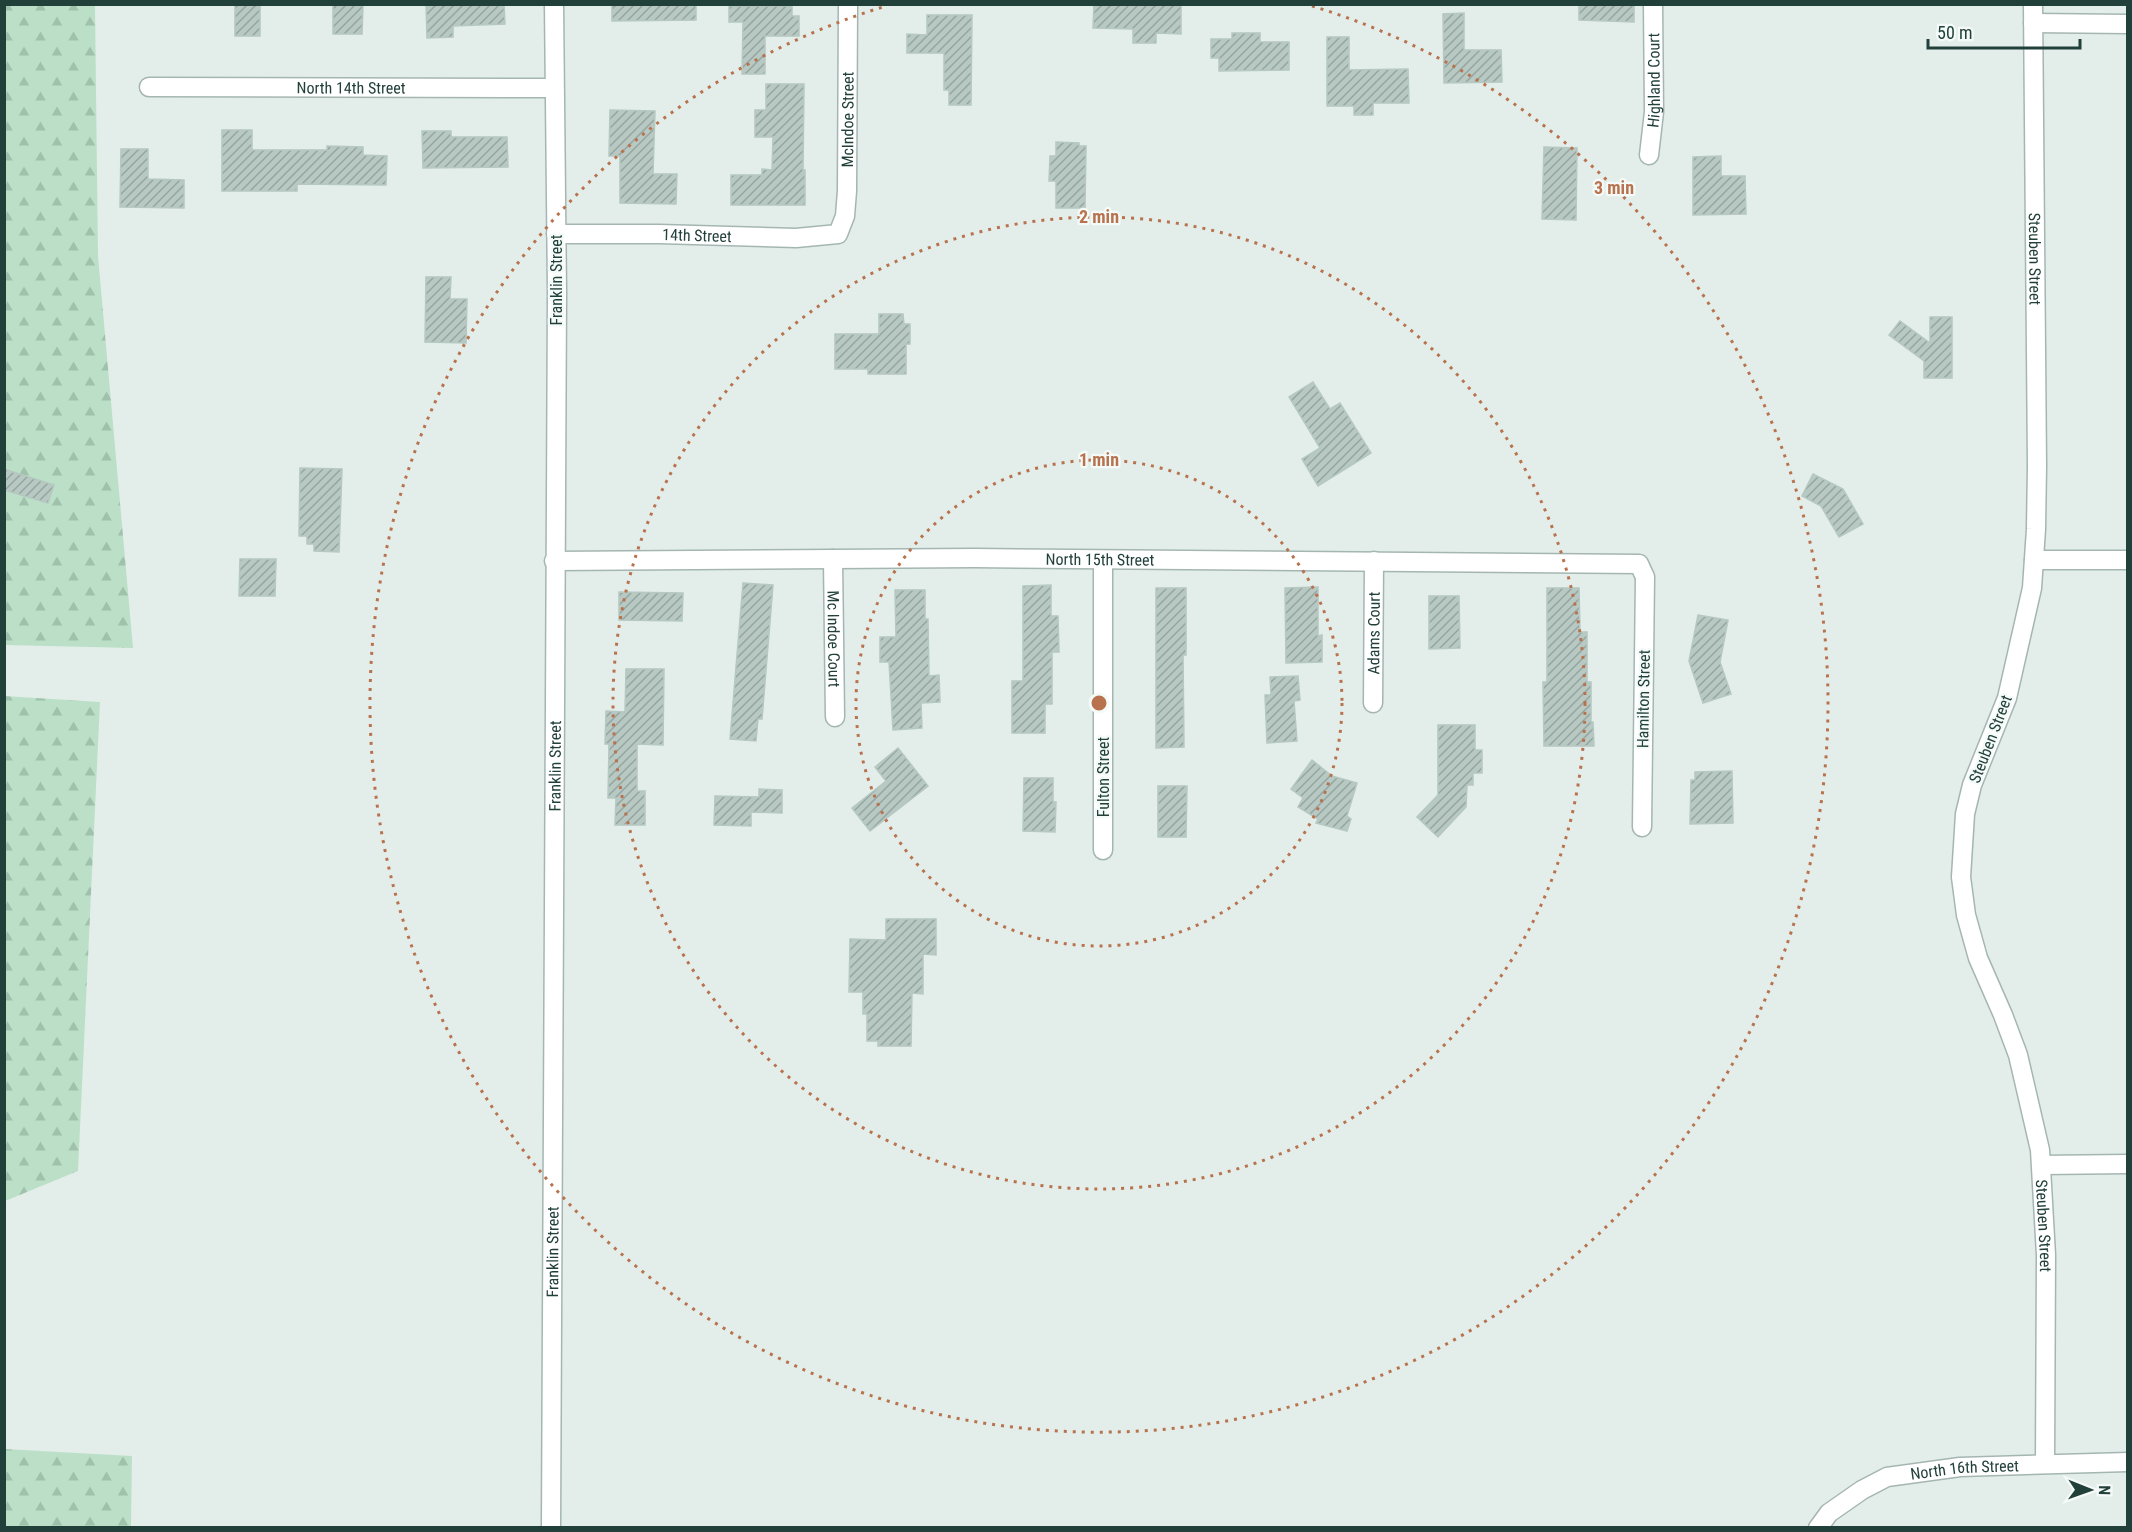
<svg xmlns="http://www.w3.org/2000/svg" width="2132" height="1532" font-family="'Roboto Condensed',sans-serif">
	<defs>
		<pattern id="forest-firs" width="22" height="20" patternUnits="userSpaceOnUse" patternTransform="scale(1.5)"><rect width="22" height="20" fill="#bbe0c7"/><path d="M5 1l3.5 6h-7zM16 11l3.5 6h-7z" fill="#a0c1ac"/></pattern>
		<pattern id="building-hatch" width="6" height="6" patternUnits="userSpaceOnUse" patternTransform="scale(1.5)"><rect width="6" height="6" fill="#b8c9c3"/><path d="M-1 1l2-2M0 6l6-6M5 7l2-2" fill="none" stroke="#95a59f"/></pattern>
	</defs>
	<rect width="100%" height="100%" fill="#e3eeea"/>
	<g fill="url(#forest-firs)">
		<polygon points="5,5 95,5 98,256 133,648 5,645"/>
		<polygon points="4,696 100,702 78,1171 5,1201"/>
		<polygon points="4,1449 132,1456 131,1527 5,1527"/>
	</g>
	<g fill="url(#building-hatch)" stroke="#b5c8c1" stroke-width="1.5">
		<rect x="235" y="4" width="25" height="32"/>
		<polygon points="333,4 363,4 362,34 333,34"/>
		<polygon points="426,4 504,4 505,24 453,26 453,37 427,38"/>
		<polygon points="612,4 696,4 696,20 612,21"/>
		<polygon points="1094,4 1181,4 1181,34 1156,33 1156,43 1133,43 1133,29 1093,28"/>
		<polygon points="1579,4 1634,4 1634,22 1579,20"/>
		<polygon points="729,6 792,6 792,16 799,16 799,36 765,36 765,74 742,74 743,22 729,22"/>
		<polygon points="1464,13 1464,50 1501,50 1502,82 1444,83 1443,14"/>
		<polygon points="927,15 972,15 971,105 949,105 949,90 944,90 944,53 907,53 907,34 927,35"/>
		<polygon points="1232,33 1260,33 1260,42 1289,42 1289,70 1219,71 1219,58 1211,58 1211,39 1232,39"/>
		<polygon points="1327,37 1349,37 1349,70 1408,69 1409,103 1373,103 1373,115 1354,115 1354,106 1327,106"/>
		<polygon points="766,84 804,84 803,170 805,170 805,205 731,205 731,175 762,175 762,169 772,170 773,137 755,137 755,110 766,110"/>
		<polygon points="610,110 655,111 653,174 677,174 676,204 620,203 620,156 609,156"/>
		<polygon points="222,130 252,130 252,150 327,150 327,146 363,147 363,155 387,156 386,185 297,184 297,191 222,191"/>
		<polygon points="422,131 451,131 451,137 507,137 508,167 423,168"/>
		<polygon points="1056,142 1079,143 1079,146 1086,146 1085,208 1056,208 1056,181 1049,181 1050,156 1056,156"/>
		<polygon points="1544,147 1577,148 1576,220 1542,219"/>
		<polygon points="121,149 148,149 148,179 184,180 184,208 120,207"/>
		<polygon points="1721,156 1721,176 1745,176 1746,214 1693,215 1693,157"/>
		<polygon points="426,277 451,277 450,299 467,299 466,343 425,342"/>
		<polygon points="879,314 903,314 904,324 910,324 910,344 906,344 906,374 868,374 868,369 835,369 835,334 879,334"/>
		<polygon points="1930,317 1952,317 1952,378 1924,378 1924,361 1889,335 1900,321 1930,343"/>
		<polygon points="1313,382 1330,409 1340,403 1371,453 1318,486 1302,459 1320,448 1289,397"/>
		<polygon points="300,468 342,469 339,552 314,551 314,544 307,544 307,536 299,536"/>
		<polygon points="4,469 54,485 48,503 4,490"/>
		<polygon points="1813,474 1843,489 1863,524 1839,537 1821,506 1802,496"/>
		<polygon points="240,559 276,559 275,596 239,596"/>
		<polygon points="743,583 773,585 762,719 758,719 756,741 730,739"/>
		<polygon points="1051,585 1051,616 1058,616 1059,652 1052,652 1052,704 1045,704 1045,733 1012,733 1012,681 1023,681 1023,586"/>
		<polygon points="1318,587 1318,636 1322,635 1322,662 1286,663 1285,588"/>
		<polygon points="1156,588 1186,588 1186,655 1183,655 1184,747 1156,748"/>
		<polygon points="1547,588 1579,588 1580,632 1587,632 1587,682 1591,682 1591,722 1593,722 1594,746 1544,746 1543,682 1547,682"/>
		<polygon points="895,590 925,590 925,619 928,619 929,676 939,675 940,702 921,703 922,728 893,730 889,662 880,662 880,637 896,637"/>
		<polygon points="619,592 683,593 682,621 619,620"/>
		<polygon points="1429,596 1459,596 1460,648 1429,649"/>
		<polygon points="1698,615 1728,620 1720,662 1731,694 1703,703 1689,661"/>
		<polygon points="626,669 664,669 663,745 637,744 637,791 645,791 645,825 615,825 616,798 608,798 609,744 605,744 606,711 625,712"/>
		<polygon points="1298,676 1300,700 1294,701 1297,741 1267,743 1265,695 1271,695 1270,677"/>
		<polygon points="1438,725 1475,725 1475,750 1482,750 1482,773 1473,773 1473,785 1467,785 1466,807 1438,837 1417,817 1438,795"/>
		<polygon points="898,748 928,786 870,831 852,808 886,781 875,767"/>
		<polygon points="1312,760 1332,776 1357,783 1347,816 1351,819 1347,831 1316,823 1318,819 1298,807 1303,798 1291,789"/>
		<polygon points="1732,771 1733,823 1690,824 1691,780 1695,780 1695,772"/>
		<polygon points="1024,778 1053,778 1053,802 1056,802 1055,832 1023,831"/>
		<polygon points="1158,786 1187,786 1186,837 1158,837"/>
		<polygon points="759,789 782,790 782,813 751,812 751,826 714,825 715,796 759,797"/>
		<polygon points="886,919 936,919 936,955 923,954 923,994 912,993 911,1046 878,1046 878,1041 867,1041 867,1014 863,1014 863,992 849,992 850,939 886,940"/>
	</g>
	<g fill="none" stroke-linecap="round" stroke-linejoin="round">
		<defs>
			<g id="minor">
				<path id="s1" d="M2033,4l4,462 -1,63 -4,59 -25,110 -35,87 -7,29 -4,63 5,38 12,43 25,57 15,40 22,95 6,105 -1,208"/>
				<polyline points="2033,23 2128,24"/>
				<path id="s2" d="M149,87l405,1"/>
				<path id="s3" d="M1649,155l5,-43 -1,-108"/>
				<path id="s4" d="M556,234h103l137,4 42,-4 7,-18 2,-25 1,-187"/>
				<path id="s5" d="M833,559l2,158"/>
				<polyline points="1103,560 1103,850"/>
				<polyline points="2034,560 2128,560"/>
				<path id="s6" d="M554,561l420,-3 665,6 6,13 -3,250"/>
				<path id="s7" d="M1373,703l1,-142"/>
				<polyline points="2042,1165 2128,1164"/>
				<path id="s8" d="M551,1528l6,-1235 -3,-289"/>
				<path id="s9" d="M1818,1528l11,-15 33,-23 25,-13 73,-10 168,-5"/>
			</g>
		</defs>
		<use href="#minor" stroke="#a5b6b2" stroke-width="21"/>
		<use href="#minor" stroke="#fff" stroke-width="18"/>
	</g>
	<g fill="none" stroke="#b8734e" stroke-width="3" stroke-dasharray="3 6">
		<circle cx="1099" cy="703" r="243"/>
		<circle cx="1099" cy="703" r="486"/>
		<path d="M1312 6A729 729 0 1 1 886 6"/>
	</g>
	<g text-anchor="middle" stroke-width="4.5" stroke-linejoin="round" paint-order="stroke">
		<g font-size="16" fill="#22403a" stroke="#f4faf7">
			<text dy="6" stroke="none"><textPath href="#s3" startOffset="75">Highland Court</textPath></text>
			<text dy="6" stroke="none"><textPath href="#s2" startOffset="202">North 14th Street</textPath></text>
			<text dy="6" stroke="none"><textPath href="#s4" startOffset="398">McIndoe Street</textPath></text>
			<text dy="6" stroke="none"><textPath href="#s4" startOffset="141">14th Street</textPath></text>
			<text dy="6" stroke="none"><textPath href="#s1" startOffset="255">Steuben Street</textPath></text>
			<text transform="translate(556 280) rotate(-90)" y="6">Franklin Street</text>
			<text dy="6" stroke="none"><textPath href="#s6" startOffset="546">North 15th Street</textPath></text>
			<text dy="6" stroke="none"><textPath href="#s7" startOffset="70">Adams Court</textPath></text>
			<text dy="6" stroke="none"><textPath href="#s5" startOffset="80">Mc Indoe Court</textPath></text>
			<text transform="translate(1643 699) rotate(-89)" y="6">Hamilton Street</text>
			<text transform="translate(1990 739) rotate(-69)" y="6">Steuben Street</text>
			<text dy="6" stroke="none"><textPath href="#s8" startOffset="762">Franklin Street</textPath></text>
			<text transform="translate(1103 777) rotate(-90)" y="6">Fulton Street</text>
			<text dy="6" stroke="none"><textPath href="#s1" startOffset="1245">Steuben Street</textPath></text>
			<text dy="6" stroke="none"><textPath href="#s8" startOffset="276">Franklin Street</textPath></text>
			<text dy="6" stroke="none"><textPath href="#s9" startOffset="165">North 16th Street</textPath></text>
		</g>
	</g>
	<circle cx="1099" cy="703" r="9" fill="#b8734e" stroke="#f4faf7" stroke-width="3"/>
	<g font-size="18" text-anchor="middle" font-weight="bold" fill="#b8734e" stroke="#f4faf7" stroke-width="4.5" stroke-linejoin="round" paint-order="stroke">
		<text x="1614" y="194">3 min</text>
		<text x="1099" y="223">2 min</text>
		<text x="1099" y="466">1 min</text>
	</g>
	<rect width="2132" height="1532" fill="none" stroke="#22403a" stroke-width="12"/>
	<g transform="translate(2090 1490) rotate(91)" stroke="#f4faf7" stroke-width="4.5" paint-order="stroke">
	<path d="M0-4.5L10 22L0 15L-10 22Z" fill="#22403a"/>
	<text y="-9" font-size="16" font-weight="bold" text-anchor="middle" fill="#22403a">N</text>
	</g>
	<path d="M1928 39v9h152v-9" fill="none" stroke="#22403a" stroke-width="3"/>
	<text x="1937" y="39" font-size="18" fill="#22403a" stroke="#f4faf7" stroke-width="4.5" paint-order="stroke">50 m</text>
</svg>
